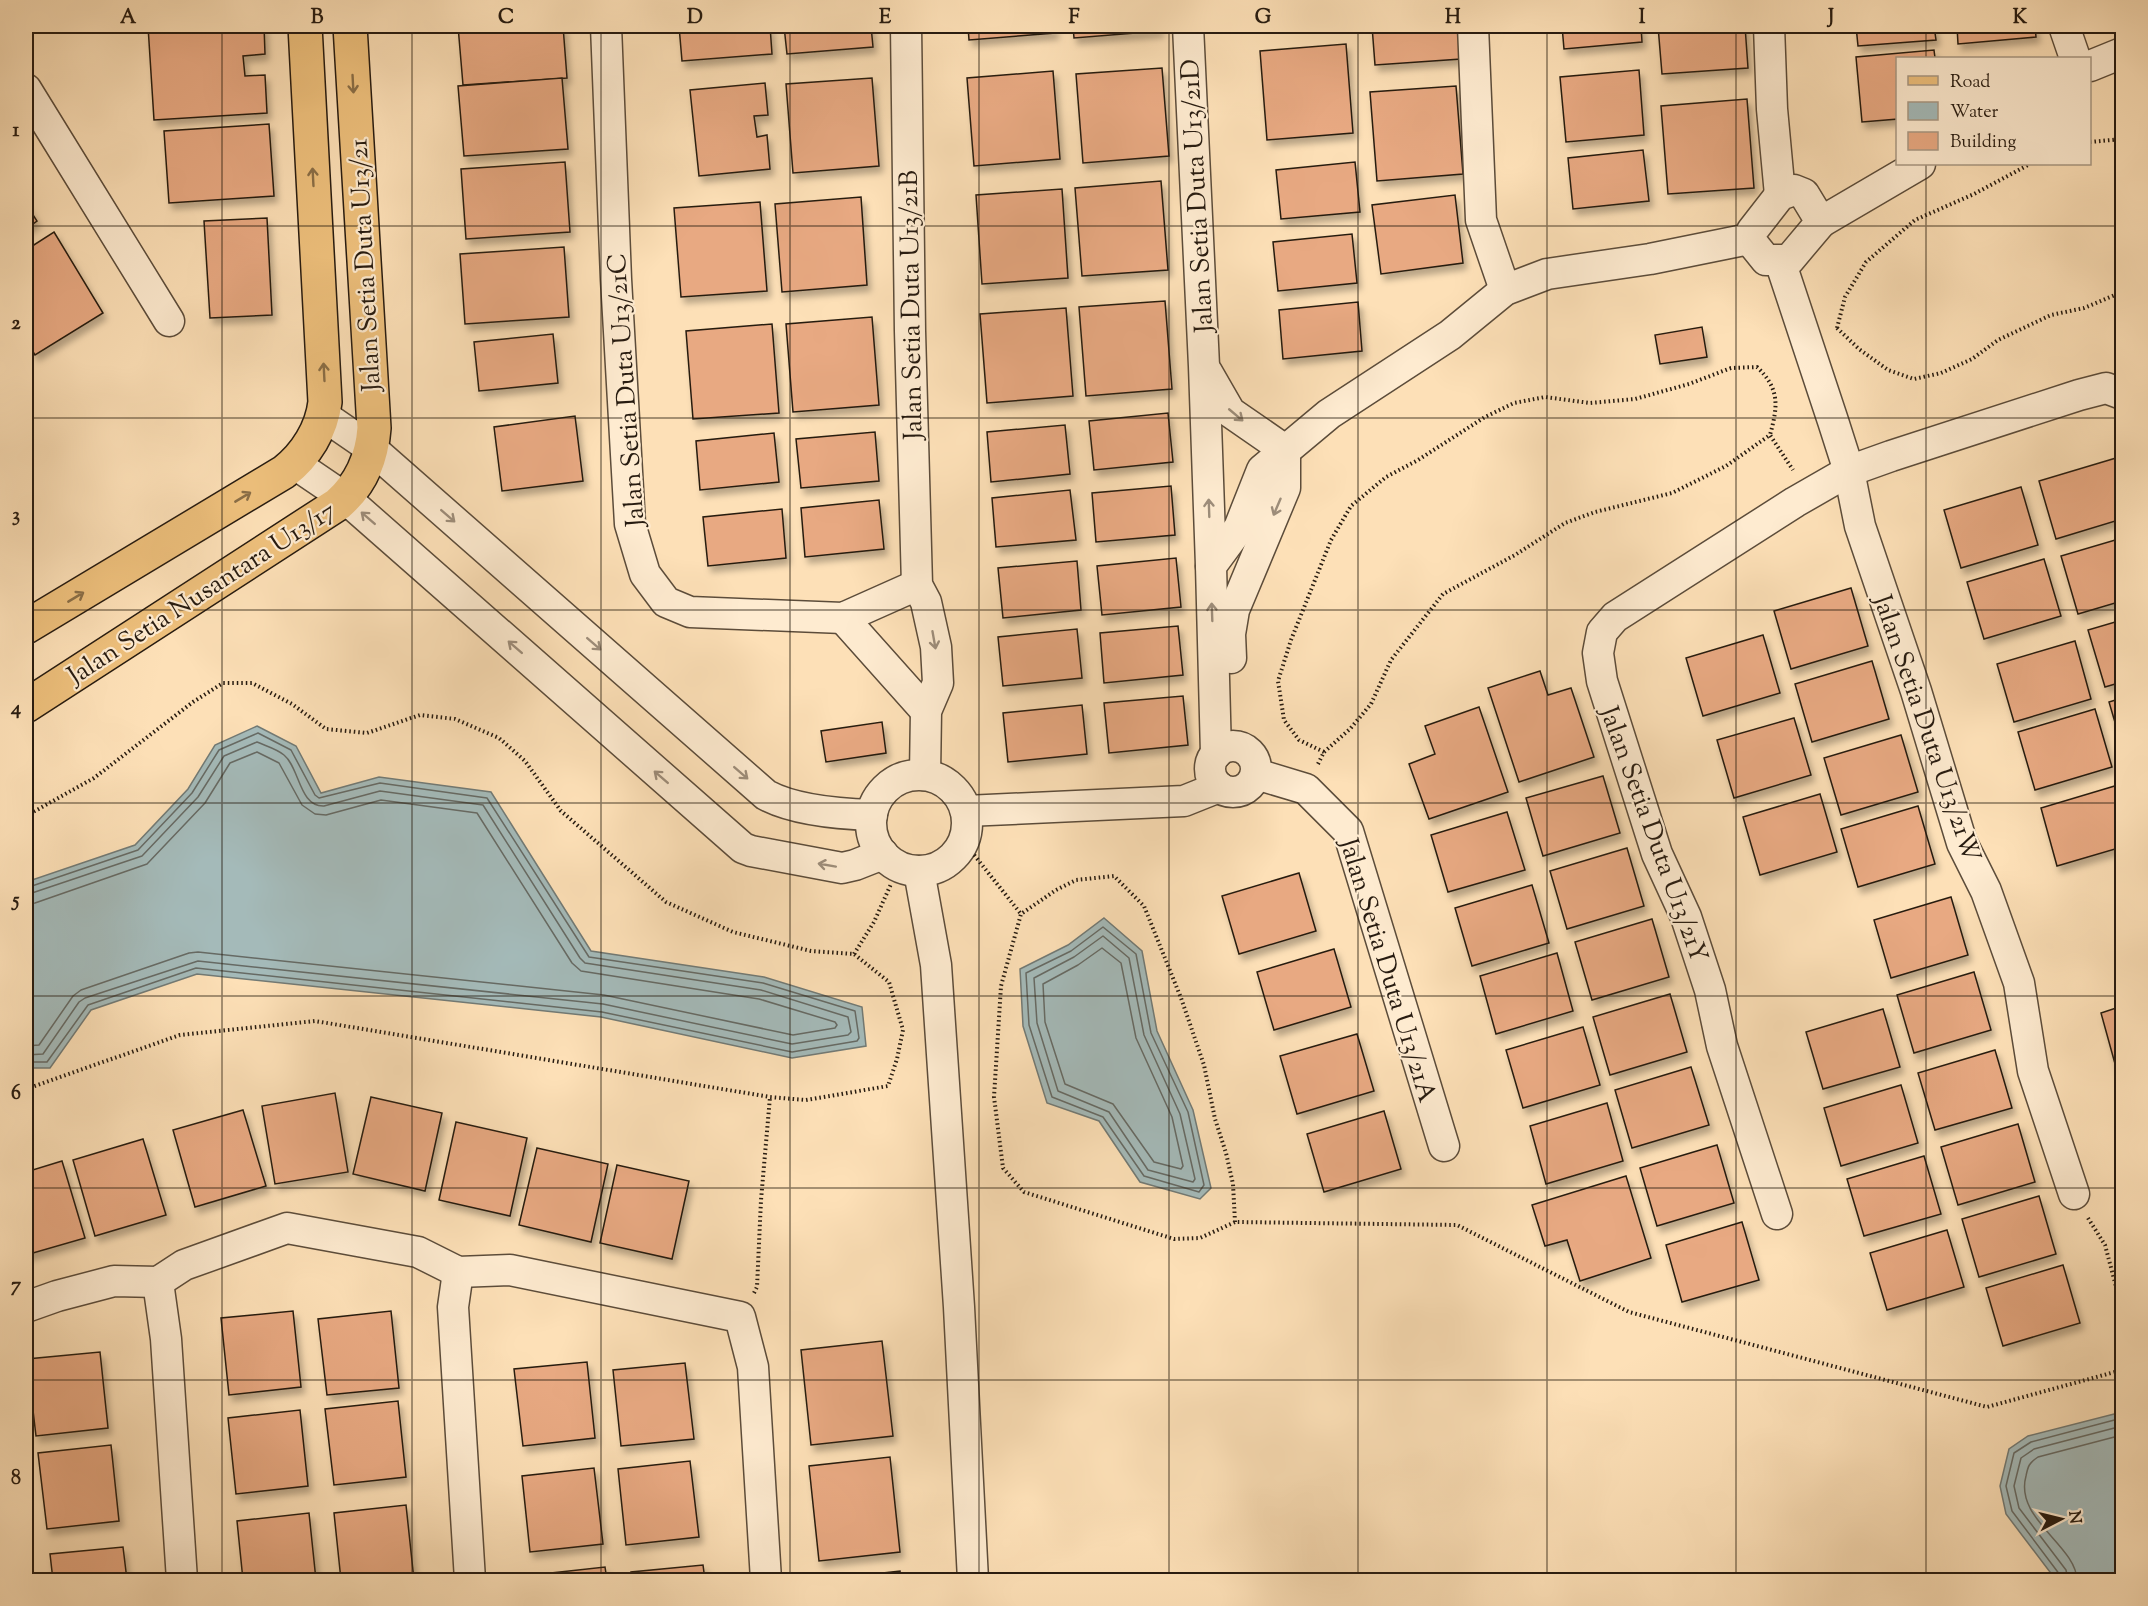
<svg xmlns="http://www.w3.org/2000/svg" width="2148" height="1606" font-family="'Sorts Mill Goudy',serif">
	<defs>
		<filter id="shadow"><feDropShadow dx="3.5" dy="6" stdDeviation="3" flood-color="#0004"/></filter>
	</defs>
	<rect width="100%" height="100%" fill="#fde0b7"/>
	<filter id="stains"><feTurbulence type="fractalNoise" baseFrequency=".00333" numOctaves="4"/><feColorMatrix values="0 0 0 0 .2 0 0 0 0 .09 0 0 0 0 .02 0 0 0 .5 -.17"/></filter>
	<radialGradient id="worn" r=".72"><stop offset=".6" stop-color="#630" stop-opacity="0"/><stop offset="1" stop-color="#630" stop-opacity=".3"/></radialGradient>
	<g fill="#a4bab9" stroke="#727a75" stroke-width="1.5">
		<polygon points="257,726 296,746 321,793 379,777 491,792 591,951 764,977 862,1007 866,1046 792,1058 601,1017 197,974 91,1010 50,1068 26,1068 26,882 135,845 188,789 215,745"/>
		<polygon points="1104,918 1142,951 1157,1031 1193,1110 1211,1188 1200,1199 1140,1182 1099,1121 1047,1103 1023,1026 1020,969 1068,945"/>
		<polygon points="2122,1412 2122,1580 2056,1580 2006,1514 2000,1486 2009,1449 2028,1436"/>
	</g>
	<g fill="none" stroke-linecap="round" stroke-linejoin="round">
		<g stroke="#666a64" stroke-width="1.5">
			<polyline points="26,888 138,850 192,793 219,750 258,733 291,750 315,795 319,798 380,783 487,798 589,957 763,983 855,1011 859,1038 857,1041 792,1052 602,1012 196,968 88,1005 47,1062 26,1062"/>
			<path d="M26,895l116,-39 56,-59 26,-41 33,-14c9,4 20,7 27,13 16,13 15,52 40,51l56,-15 103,14 97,153 5,5 176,27 87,27 3,15 -3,3 -56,9 -189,-40 -405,-43 -113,37 -6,4 -36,52 -17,1"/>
			<polyline points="26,904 35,903 147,864 205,803 230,763 257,752 279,763 302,805 315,814 326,815 381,800 477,813 572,963 581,971 759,999 835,1022 837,1025 835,1028 793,1035 604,995 198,952 189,953 81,990 73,996 39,1045 26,1046"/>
			<polygon points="1103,927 1136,954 1151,1033 1188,1112 1204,1185 1199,1192 1144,1176 1103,1117 1052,1097 1029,1025 1026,973 1071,951"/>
			<polygon points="1103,936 1129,958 1144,1035 1180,1114 1195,1179 1193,1182 1148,1170 1109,1112 1058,1091 1037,1023 1034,978 1074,957"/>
			<polygon points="1102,948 1121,963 1136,1038 1172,1117 1183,1166 1181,1169 1154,1162 1113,1104 1065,1084 1045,1022 1043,984 1078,965"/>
			<polyline points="2061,1580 2060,1575 2012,1511 2006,1486 2014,1453 2031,1442 2122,1418"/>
			<polyline points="2068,1580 2066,1570 2019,1508 2014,1486 2021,1458 2034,1449 2122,1426"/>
			<path d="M2077,1580c-1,-35 -63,-61 -51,-104 2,-10 3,-13 12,-19l84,-22"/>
		</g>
	</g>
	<g fill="#e8a982" stroke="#271b10" stroke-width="1.5" filter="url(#shadow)">
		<polygon points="148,26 264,26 265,54 243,56 245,76 265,75 267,113 154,120"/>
		<polygon points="458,26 563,26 567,78 463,85"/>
		<polygon points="679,26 770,26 772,54 682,61"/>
		<polygon points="784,26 871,26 873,47 787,54"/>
		<polygon points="968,26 1054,26 1055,33 969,40"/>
		<polygon points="1073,26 1160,26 1160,31 1074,38"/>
		<polygon points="1372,26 1459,26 1461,59 1375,65"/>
		<polygon points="1562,26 1641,26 1642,42 1564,49"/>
		<polygon points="1658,26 1745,26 1748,68 1662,74"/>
		<polygon points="1856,26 1934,26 1936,40 1858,46"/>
		<polygon points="1957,26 2035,26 2036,37 1958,44"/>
		<polygon points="1346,44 1353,133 1267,140 1260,51"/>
		<polygon points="1934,50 1935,58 1898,58 1898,119 1862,122 1856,57"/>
		<polygon points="1162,68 1169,156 1083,163 1076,74"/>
		<polygon points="1639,70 1644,135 1566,142 1560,77"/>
		<polygon points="1053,71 1060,159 974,166 967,78"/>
		<polygon points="562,78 568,149 464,156 458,86"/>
		<polygon points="872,78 879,166 793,173 786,84"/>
		<polygon points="765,83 768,115 754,116 757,137 767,135 770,169 699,176 690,90"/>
		<polygon points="1456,86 1463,174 1377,181 1370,92"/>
		<polygon points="1747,99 1754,188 1668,194 1661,106"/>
		<polygon points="269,124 274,196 169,203 164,131"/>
		<polygon points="1643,150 1649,201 1573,209 1568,158"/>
		<polygon points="565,162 570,232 466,239 461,169"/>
		<polygon points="1355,162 1360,212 1281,219 1276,170"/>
		<polygon points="1161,181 1168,270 1082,276 1075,188"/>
		<polygon points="1062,189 1068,278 982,284 976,195"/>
		<polygon points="1455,195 1463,263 1381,274 1372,205"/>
		<polygon points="861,197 867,285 782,292 775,204"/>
		<polygon points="760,202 767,291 681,297 674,208"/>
		<polygon points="26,204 37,221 26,229"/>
		<polygon points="267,218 272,315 210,318 204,221"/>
		<polygon points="54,232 103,313 35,355 26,339 26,250"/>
		<polygon points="1352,234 1357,283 1278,291 1273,242"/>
		<polygon points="564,247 569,317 465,324 460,254"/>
		<polygon points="1165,301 1172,389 1086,396 1079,307"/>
		<polygon points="1358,302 1362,351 1283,359 1279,310"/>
		<polygon points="1066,308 1073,396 987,403 980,314"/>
		<polygon points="872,317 879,405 793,412 786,324"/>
		<polygon points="772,324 779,413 693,419 686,331"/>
		<polygon points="1702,327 1707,357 1660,364 1655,335"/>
		<polygon points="553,334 558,383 479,391 474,342"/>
		<polygon points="1168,413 1173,462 1094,470 1089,421"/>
		<polygon points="575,416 583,481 502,491 494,427"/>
		<polygon points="1065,425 1070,474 991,482 987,432"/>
		<polygon points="875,432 879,481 801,488 796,439"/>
		<polygon points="774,433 779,482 700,490 696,441"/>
		<polygon points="2116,458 2122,481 2122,519 2056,539 2039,481"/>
		<polygon points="1171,486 1175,535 1096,542 1092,493"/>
		<polygon points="2021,487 2038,545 1961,568 1944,510"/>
		<polygon points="1070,490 1076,540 996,547 992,498"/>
		<polygon points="879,500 884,549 805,557 801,508"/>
		<polygon points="782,509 786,558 708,566 703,517"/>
		<polygon points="2122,538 2122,601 2078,614 2061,556"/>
		<polygon points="1176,558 1181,607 1102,615 1097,566"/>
		<polygon points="2044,559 2061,616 1984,639 1967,582"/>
		<polygon points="1077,561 1081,610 1003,618 998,568"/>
		<polygon points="1851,588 1868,646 1791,669 1774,611"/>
		<polygon points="2122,620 2122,682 2105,687 2088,630"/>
		<polygon points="1178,626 1183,675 1104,683 1100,633"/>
		<polygon points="1077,629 1082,678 1003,686 998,637"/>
		<polygon points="1763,635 1780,693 1703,716 1686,658"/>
		<polygon points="2075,641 2091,699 2014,722 1997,664"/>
		<polygon points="1872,661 1889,719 1812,742 1795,684"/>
		<polygon points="1540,671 1548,695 1571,688 1594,757 1519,782 1488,688"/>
		<polygon points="1183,696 1188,745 1109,753 1104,703"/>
		<polygon points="2122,698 2122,746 2109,702"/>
		<polygon points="1082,705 1087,754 1008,762 1003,713"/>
		<polygon points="1479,707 1508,792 1429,819 1409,764 1435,754 1425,726"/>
		<polygon points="2095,709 2112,767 2035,790 2018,732"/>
		<polygon points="1794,718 1811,775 1734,798 1717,740"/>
		<polygon points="882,722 886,753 826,762 821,731"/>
		<polygon points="1901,735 1918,792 1841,815 1824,758"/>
		<polygon points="1603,776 1620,833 1543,856 1526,798"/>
		<polygon points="2118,785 2122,802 2122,847 2057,866 2041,808"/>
		<polygon points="1820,794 1837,852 1760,875 1743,817"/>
		<polygon points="1918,806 1935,864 1858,887 1841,829"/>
		<polygon points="1507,812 1525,870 1448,892 1431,835"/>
		<polygon points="1627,848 1644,906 1567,929 1550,871"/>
		<polygon points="1299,873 1316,931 1239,954 1222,896"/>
		<polygon points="1532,885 1549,943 1472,966 1455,908"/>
		<polygon points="1951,897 1968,955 1891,978 1874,920"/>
		<polygon points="1652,919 1669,977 1592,1000 1575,942"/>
		<polygon points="1334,949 1351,1007 1274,1030 1257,972"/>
		<polygon points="1557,953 1573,1011 1496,1034 1480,976"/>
		<polygon points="1974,972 1991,1030 1914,1053 1897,995"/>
		<polygon points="1670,994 1687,1052 1610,1075 1593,1017"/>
		<polygon points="2122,1006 2122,1069 2117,1071 2101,1013"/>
		<polygon points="1883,1009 1900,1067 1823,1089 1806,1032"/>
		<polygon points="1583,1027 1600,1085 1523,1108 1506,1050"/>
		<polygon points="1357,1034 1374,1091 1297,1114 1280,1056"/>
		<polygon points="1995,1050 2012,1108 1935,1130 1918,1073"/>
		<polygon points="1691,1067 1709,1125 1632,1148 1615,1090"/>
		<polygon points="1901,1085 1918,1143 1841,1166 1824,1108"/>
		<polygon points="335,1093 348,1172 275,1184 262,1106"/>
		<polygon points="371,1097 442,1113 425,1191 353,1174"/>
		<polygon points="1607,1103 1623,1161 1546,1184 1530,1126"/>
		<polygon points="243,1110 266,1186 195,1207 173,1130"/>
		<polygon points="1384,1111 1401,1169 1324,1192 1307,1134"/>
		<polygon points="456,1122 527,1138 510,1216 439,1200"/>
		<polygon points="2018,1124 2035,1182 1958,1205 1941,1147"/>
		<polygon points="143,1139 166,1215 95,1236 73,1160"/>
		<polygon points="1717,1145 1734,1203 1657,1226 1640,1168"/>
		<polygon points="537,1148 608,1164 591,1242 519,1225"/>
		<polygon points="1924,1156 1941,1214 1864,1236 1847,1179"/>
		<polygon points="62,1161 85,1238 26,1255 26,1172"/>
		<polygon points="617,1165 689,1181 672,1259 600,1243"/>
		<polygon points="1626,1176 1651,1258 1580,1281 1567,1240 1545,1246 1532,1205"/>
		<polygon points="2039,1196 2056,1254 1979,1277 1962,1219"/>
		<polygon points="1742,1222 1759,1280 1682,1302 1666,1245"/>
		<polygon points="1947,1230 1964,1287 1887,1310 1870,1253"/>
		<polygon points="2063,1265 2080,1323 2003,1346 1986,1288"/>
		<polygon points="293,1311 301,1387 229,1395 221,1318"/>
		<polygon points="391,1311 399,1388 327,1395 318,1319"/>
		<polygon points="882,1341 893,1436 811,1445 801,1350"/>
		<polygon points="100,1352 108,1428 36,1436 27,1359"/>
		<polygon points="587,1362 595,1438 523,1446 514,1369"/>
		<polygon points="685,1363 694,1439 621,1446 613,1370"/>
		<polygon points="398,1401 406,1477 334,1485 325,1409"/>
		<polygon points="300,1410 308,1486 236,1494 228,1418"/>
		<polygon points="111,1445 119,1521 47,1529 38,1453"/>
		<polygon points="890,1457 900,1552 819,1561 809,1466"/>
		<polygon points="690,1461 699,1537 626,1545 618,1469"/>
		<polygon points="594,1468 603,1544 530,1552 522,1476"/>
		<polygon points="406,1505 414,1580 341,1580 334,1513"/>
		<polygon points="309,1513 316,1580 243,1580 237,1521"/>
		<polygon points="123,1547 127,1580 53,1580 50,1554"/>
		<polygon points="703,1565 705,1580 632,1580 631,1572"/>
		<polygon points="605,1567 607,1580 533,1580 533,1575"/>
		<polygon points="900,1571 901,1580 819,1580"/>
	</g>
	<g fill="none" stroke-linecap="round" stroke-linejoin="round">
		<defs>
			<g id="minor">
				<polyline points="606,26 616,279 630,524 645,574 666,602 690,612 843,618 917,585"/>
				<polyline points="906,26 910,331 917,585 926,602 936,647 938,683 926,711 925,775"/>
				<polyline points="1188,26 1204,366 1211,566"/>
				<polyline points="1473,26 1481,220 1505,290"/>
				<polyline points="1769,26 1772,109 1780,195"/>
				<polyline points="2064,26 2075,58"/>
				<polyline points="2090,66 2122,53"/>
				<polyline points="26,89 169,321"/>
				<polygon points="1794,190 1804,194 1821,222 1789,260 1766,260 1749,239 1752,231 1780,195"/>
				<polyline points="1821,222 1920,164"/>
				<polyline points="1780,261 1833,421 1849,471 1860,526 1916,691 1962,843 1986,891 2019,983 2033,1071 2074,1194"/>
				<polyline points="1207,372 1230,412 1285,450"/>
				<path d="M324,416l48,33 394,346c28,15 74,19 106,20"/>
				<polyline points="295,464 345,498 743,848 751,851 842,868 855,865 883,854"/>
				<polyline points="843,618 926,711"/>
				<polyline points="1231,658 1230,634 1234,610 1285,488 1285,450"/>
				<circle cx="1233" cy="769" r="23"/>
				<polyline points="1216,754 1211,566 1239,528 1262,470 1329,414 1450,335 1505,290 1547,274 1650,259 1749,239"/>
				<polyline points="1256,774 1306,789 1348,831 1444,1146"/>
				<circle cx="919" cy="823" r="48"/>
				<polyline points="966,811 1184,801 1219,787"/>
				<polyline points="919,871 936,965 959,1307 973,1580"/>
				<polyline points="1777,1214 1722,1046 1710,990 1686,917 1657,854 1602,681 1598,653 1602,632 1615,617 1795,502 1849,471 1891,456 2079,395 2106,388 2122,394"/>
				<polyline points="458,1272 453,1307 470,1580"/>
				<polyline points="158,1282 166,1339 182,1580"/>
				<polyline points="26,1307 57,1296 114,1281 158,1282 184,1265 287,1228 418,1252 458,1272 510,1270 740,1317 753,1367 766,1580"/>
			</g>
			<g id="major">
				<path d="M26,627l258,-155c22,-17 38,-43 41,-70l-20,-376"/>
				<path d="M26,706l312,-202c23,-20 34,-47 36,-76l-24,-402"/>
			</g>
		</defs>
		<use href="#minor" stroke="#5c4c3a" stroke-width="33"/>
		<use href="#major" stroke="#271b10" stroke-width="36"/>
		<g stroke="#271b10" stroke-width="4" stroke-dasharray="1.5 3" stroke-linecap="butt">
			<polyline points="2090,142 2122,139"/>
			<polyline points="1837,328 1859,349 1888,370 1914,379 1941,373 1972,359 1998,340 2051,315 2084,308 2122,292"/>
			<polyline points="1837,328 1845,297 1866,262 1915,220 1974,194 2030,164"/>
			<path d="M1324,752l-25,-12 -15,-20 -6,-39 13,-41 40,-100 20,-34 35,-29 32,-17 67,-43 29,-14 31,-6 45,6 45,-4 54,-15 42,-16 26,-1c23,22 21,39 13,68"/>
			<polyline points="1318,764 1324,752 1350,729 1371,704 1391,660 1443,594 1515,555 1565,523 1595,512 1672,493 1726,466 1770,435 1793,470"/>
			<polyline points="26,816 94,778 193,702 223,683 252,683 292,704 326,729 367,733 420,715 455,719 499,738 525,761 561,811 666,902 733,932 811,951 854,954 889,982 903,1030 897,1059 888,1086 806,1100 770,1097 315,1021 180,1035 26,1089"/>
			<polyline points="963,841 1021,914"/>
			<polyline points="854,954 874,922 891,884"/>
			<polyline points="2088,1218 2105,1245 2122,1309"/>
			<polyline points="1235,1222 1233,1184 1226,1153 1215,1119 1204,1065 1181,998 1144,906 1114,876 1076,880 1056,890 1021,914 1001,986 994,1097 1003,1168 1024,1192 1174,1239 1200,1238 1235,1222 1457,1225 1629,1312 1987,1407 2122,1370"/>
			<polyline points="754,1293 757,1287 761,1200 770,1097"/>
		</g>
		<use href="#minor" stroke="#feebd0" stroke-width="30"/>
		<use href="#major" stroke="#eec07c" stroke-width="33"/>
	</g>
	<defs><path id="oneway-shaft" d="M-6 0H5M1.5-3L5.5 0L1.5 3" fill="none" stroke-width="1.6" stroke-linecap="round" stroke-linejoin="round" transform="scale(1.5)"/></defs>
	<g stroke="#8a6e46">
		<use href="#oneway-shaft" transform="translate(353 84) rotate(87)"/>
		<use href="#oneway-shaft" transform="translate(313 177) rotate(-93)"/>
		<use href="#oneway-shaft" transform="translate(324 372) rotate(-93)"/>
		<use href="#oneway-shaft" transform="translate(243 497) rotate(-31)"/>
		<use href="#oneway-shaft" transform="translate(76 597) rotate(-31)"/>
	</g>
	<g stroke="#9d8d7a">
		<use href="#oneway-shaft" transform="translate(1236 415) rotate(40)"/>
		<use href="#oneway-shaft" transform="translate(1277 507) rotate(113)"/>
		<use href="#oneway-shaft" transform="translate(1209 508) rotate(-92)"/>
		<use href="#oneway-shaft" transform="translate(448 516) rotate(41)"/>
		<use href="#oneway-shaft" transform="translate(368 518) rotate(-139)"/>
		<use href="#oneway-shaft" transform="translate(1212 612) rotate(-92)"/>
		<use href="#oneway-shaft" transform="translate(934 640) rotate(80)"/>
		<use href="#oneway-shaft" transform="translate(594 644) rotate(41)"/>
		<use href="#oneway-shaft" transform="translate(515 647) rotate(-139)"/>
		<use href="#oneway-shaft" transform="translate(741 773) rotate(41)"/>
		<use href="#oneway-shaft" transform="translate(661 777) rotate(-139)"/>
		<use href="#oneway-shaft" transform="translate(827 865) rotate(-170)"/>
	</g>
	<path fill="none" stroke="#271b10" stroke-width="1.5" stroke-opacity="0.55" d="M222,26v1554M412,26v1554M601,26v1554M790,26v1554M979,26v1554M1169,26v1554M1358,26v1554M1547,26v1554M1736,26v1554M1926,26v32M1926,164v1416M26,226h2096M26,418h2096M26,610h2096M26,803h2096M26,996h2096M26,1188h2096M26,1380h2096"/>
	<g text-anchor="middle" stroke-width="4.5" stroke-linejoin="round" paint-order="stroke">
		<g font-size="26" fill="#271b10" stroke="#feebd0">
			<text transform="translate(1196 196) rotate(-93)" y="9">Jalan Setia Duta U13/21D</text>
			<text transform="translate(364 265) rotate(-93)" y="9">Jalan Setia Duta U13/21</text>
			<text transform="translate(910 305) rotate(-91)" y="9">Jalan Setia Duta U13/21B</text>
			<text transform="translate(625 390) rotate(-94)" y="9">Jalan Setia Duta U13/21C</text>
			<text transform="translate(201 592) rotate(-33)" y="9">Jalan Setia Nusantara U13/17</text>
			<text transform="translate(1928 728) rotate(71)" y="9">Jalan Setia Duta U13/21W</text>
			<text transform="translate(1655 834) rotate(70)" y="9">Jalan Setia Duta U13/21Y</text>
			<text transform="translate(1389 970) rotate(73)" y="9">Jalan Setia Duta U13/21A</text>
		</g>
	</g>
	<rect width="2148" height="1606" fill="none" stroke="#fde0b7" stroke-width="66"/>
	<rect x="1896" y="57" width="195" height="108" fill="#feebd0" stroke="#a89883" stroke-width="1.5"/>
	<rect x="1908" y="76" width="30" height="9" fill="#eec07c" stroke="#a89883" stroke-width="1.5"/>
	<text x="1950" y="87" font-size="18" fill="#271b10">Road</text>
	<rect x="1908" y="102" width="30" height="18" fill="#a4bab9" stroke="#a89883" stroke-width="1.5"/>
	<text x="1950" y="117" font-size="18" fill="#271b10">Water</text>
	<rect x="1908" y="132" width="30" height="18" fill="#e8a982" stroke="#a89883" stroke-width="1.5"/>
	<text x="1950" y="147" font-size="18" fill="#271b10">Building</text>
	<g transform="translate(2061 1519) rotate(83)" stroke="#feebd0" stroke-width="4.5" paint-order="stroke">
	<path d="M0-4.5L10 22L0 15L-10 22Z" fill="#271b10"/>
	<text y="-9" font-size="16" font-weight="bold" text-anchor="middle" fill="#271b10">N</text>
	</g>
	<rect x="33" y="33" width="2082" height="1540" fill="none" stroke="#271b10" stroke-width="2"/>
	<g font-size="20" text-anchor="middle" font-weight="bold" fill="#271b10">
		<text x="128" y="23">A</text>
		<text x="317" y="23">B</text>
		<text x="506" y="23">C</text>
		<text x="695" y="23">D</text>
		<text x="885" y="23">E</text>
		<text x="1074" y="23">F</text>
		<text x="1263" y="23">G</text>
		<text x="1453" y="23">H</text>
		<text x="1642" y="23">I</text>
		<text x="1831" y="23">J</text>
		<text x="2020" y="23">K</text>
		<text x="16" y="136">1</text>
		<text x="16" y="329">2</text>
		<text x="16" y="521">3</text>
		<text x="16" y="714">4</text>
		<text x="16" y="906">5</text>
		<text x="16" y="1099">6</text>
		<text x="16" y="1291">7</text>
		<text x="16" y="1484">8</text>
	</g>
	<rect width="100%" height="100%" filter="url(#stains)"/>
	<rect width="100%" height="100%" fill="url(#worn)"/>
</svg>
